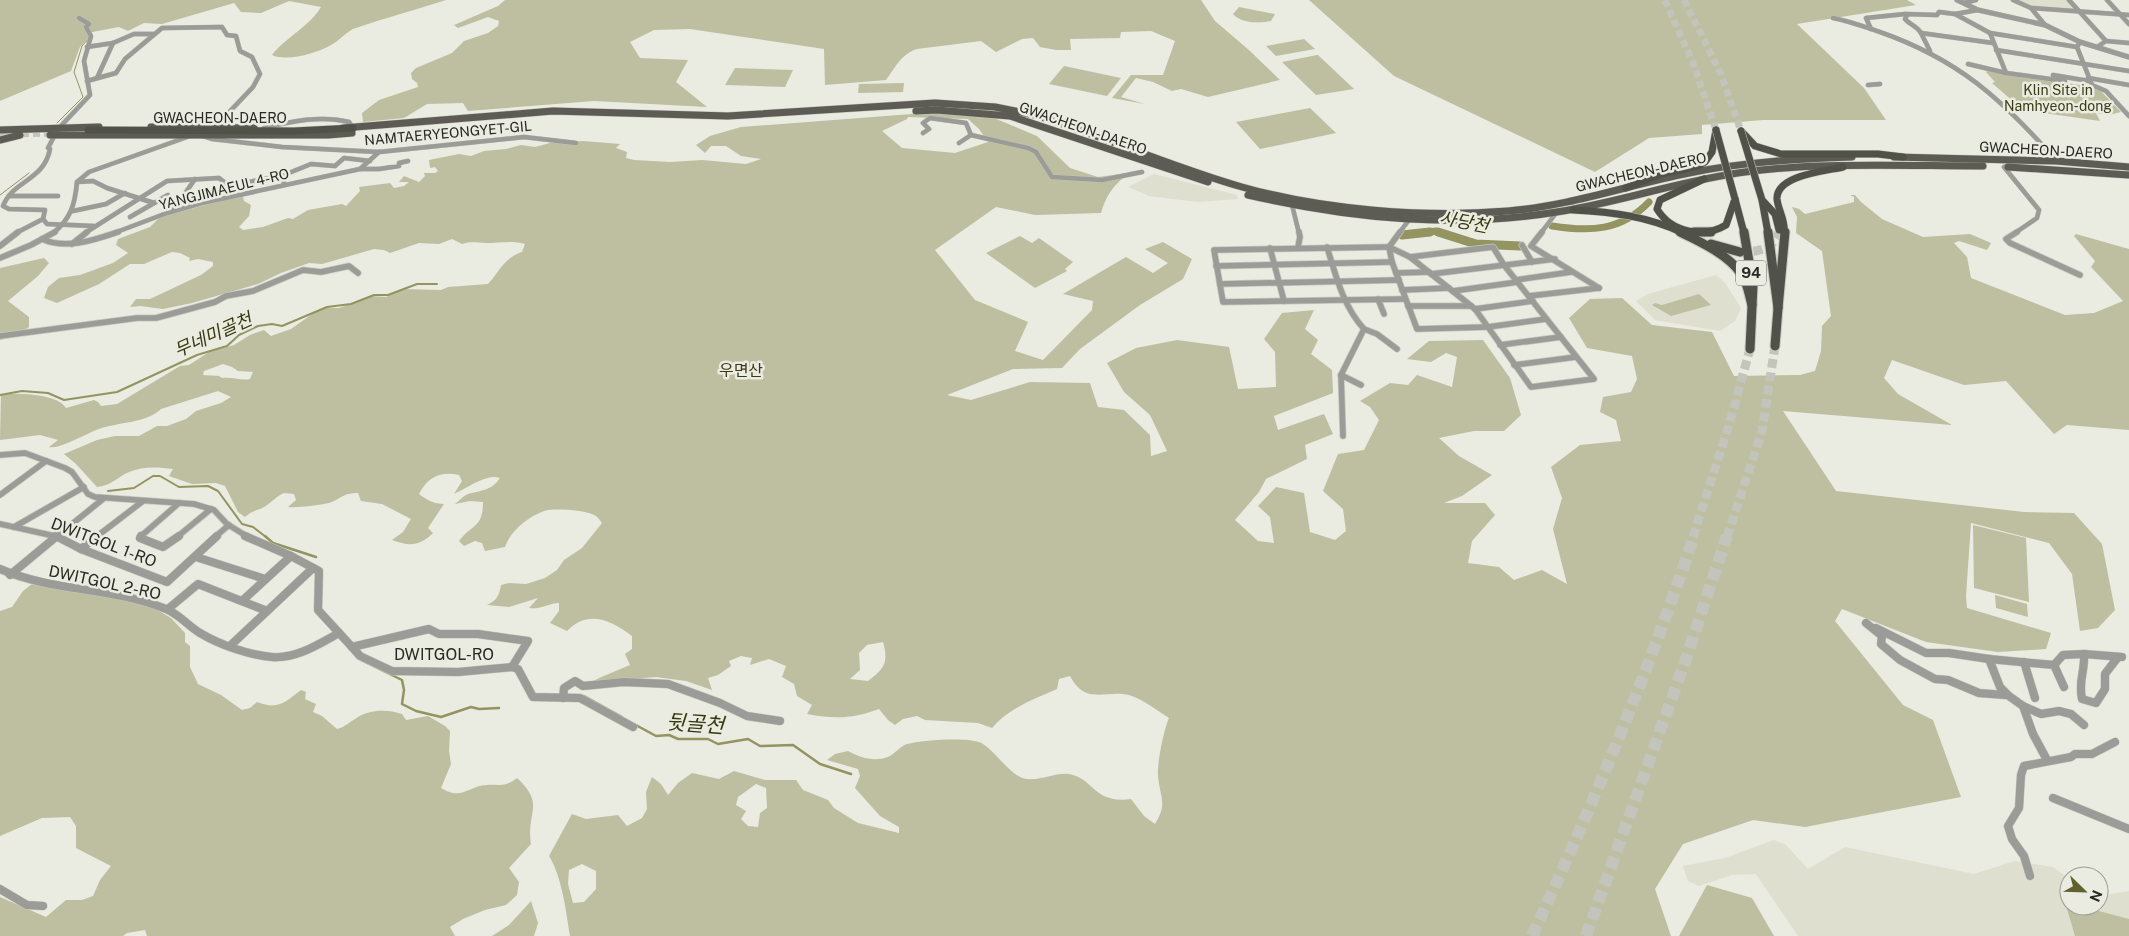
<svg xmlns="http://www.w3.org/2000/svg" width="2129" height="936" font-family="'Public Sans','Noto Sans KR',sans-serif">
	<rect width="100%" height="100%" fill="#eaebe1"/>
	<g fill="#dedfce">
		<polygon points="2015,0 2067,0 2076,10 2030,6"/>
		<polygon points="1154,174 1237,195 1238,199 1198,202 1149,196 1128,187"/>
		<polygon points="1716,275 1725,283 1741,308 1735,321 1720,331 1655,320 1636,301 1648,294"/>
		<polygon points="1774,840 1786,845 1808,869 1845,847 1974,874 2015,861 2053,867 2069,879 2069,906 2099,906 2099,896 2129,891 2129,936 1798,936 1756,874 1732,875 1699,886 1688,881 1683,866 1725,858"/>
	</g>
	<g fill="#bebfa0" fill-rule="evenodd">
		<path d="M0,0h446c-31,10 -62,18 -93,29 -8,4 -14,12 -22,16 -13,8 -45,17 -59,10 14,-18 37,-28 49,-48l-32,-6 -28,12 -20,-1 -7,-9 -72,21 -18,-1 -16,8 -9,-4 -32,6 2,4 -9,10 -9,24 -71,30z"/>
		<path d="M505,0h696l14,21 35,30 30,29 -72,17 -27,-8 -9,2 -19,-9 -17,-4 -15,19 24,7 -33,-6 19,-23h32l12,-34 -24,-10 -30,1 -1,6 -50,1 1,11h-15l-16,-3 -7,-9 -11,1 -26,13 -15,-11 -64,8c-16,5 -22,19 -31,31l-61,5 -1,-36 -134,-20 -36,1 -24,12 10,16 48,2 -12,22 31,25 -113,-6 -126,10 -5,-8 -36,1 -23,14 -41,4 -1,-9 17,-13 39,-13 -1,-4 -5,-4 -1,-6 5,-5 36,-15 12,-12 24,-8 10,-7 1,-5 -11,-4 -30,11 -4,-3 44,-19z"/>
		<polygon points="1309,0 1907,0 1916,5 1797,24 1864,88 1886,120 1763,120 1702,125 1702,134 1649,138 1595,172 1394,76"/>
		<path d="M1239,7l36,7 -4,7c-12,2 -29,3 -38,-7z"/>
		<polygon points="1304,39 1315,49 1276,56 1266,46"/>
		<polygon points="1317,55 1318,55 1354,89 1316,95 1282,62"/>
		<polygon points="1064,66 1121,78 1107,96 1049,84"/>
		<polygon points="735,68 793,70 785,87 725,85"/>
		<polygon points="1988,70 2086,86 2096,86 2121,112 2109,115 2096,113 2100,121 2023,110 1992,83 1995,82 1986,72"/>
		<polygon points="904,83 903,92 858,93 859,84"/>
		<polygon points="1310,108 1336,133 1260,149 1236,122"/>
		<path d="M925,113l64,3 48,20 33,32 28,9 22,-3 6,2c-13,9 -21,22 -25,37l-66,2 -39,-8 -61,43 40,50 53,22 -13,29 28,9 49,-50 1,-9 -30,-7 63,-37 27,16 15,-10 -23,-14 18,-7 29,17 -9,20 -43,26 -60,44 -18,19 -49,1 -66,26 24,5 59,-18 60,1 8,24 26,3 26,25 1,21 16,-5 -17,-36 -26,-23 -17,-29 29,-15 41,-8 52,7 9,42 38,-2 -1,-35 -11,-13 18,-26 32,-3 -9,19 13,11 -7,14 21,16 1,23 -59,23 4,14 46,-16 9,20 -28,11 2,14 -41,20 -7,13 -24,28 23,21 16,2 -4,-26 -12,-11 18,-19 28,6 6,39 25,8 11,-9 -3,-22 -20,-18 15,-37 26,-4 15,-30 -9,-13 -10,-6 30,-18 18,2 9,-10 35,12 5,-30 -11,-4 -15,9 -24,-3 22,-18 54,-1 27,38 11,37 -17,16h-30l-35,7 20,18 33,19 -30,21 -18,7h41l10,12 -23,26 -4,22 31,4 15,13 28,-10 25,14 -14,-55 9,-31 -11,-31 29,-22 41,-4 -5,-21 -16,-8 3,-15 28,-5 6,-13 -5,-23 -45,-8 -18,-30 21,-19 32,-1 30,27 60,7 22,44 66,-1 15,-4 6,-20 1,-25 9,-10 -9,-65 -26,-18 1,-16 -5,-10 7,2 6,5 49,-12v-5l-4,-2h5l6,7 21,17 41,18 47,-3 21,9 -4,7 -28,-9 -5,2 13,14 4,21 94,37 29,-2 29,-12 -32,-34 4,-6 -21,-25 2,-2 53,15v181l-62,-5 -13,9 -48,-53 -42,4 -72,-25 -8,18 14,16 54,31 -169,-14 53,80 188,21 50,1 28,31 13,66 -17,18 -18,3 -8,-57 -23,-31 -78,-20 -5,73 1,12 84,25 -5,16 -48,3 -72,-10 -84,-33 -7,12 68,84 30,15 28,77 -156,30 -52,-7 -70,24 -28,45 16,47h-1101c-4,-25 -8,-59 -21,-80l23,-42 14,5 32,-4 9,11 15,-8 5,-9 -1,-17 6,-15 9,7 7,11 10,-12 14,-10 27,6 15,-8 31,9h31l7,10 25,10 6,8 24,15 41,10v-6l-19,-11 -25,-28 5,-12 -2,-7 -31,-9 8,-6 13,-3c13,7 26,11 40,6 7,-3 12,-11 19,-13 15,-4 58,-7 72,-2 12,4 27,28 41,35 15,7 34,-5 49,-3 25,4 24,30 62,25l13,17 11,8c13,-21 5,-26 3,-48 -1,-13 6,-47 11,-58 -11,-7 -24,-17 -37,-22 -25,-8 -46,11 -62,-20l-11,3 -2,10c-23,10 -48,19 -65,39l-14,-5 -53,-3 -8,-4 -14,3 -8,6 -7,-5 -9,-11c-27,10 -44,10 -72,5l5,-9 -15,-9 -3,-12 -12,-7 4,-11 -17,-7 -19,6 2,-7 -11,-2 -12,5 2,5 -13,9 -10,3 4,12 -26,-9 -30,-4 -64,5 7,-4 31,-13 -5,-11 7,-5v-13c-21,-16 -44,-27 -65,-5l-17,-8 9,-12v-8c-10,0 -19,7 -30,5l9,-10 -29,9 -22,-2c10,-5 12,-9 14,-20l8,-2 17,1 19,-6 12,-8 7,-10 18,-12 20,-25c-2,-3 -5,-7 -8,-8 -9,-5 -40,-7 -50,-4 -16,6 -33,19 -39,36l-20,4 -3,-8 -7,-2 -11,5 -5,-5c13,-17 24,-13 24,-39l-13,-1 -15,3c4,-3 8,-8 13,-10 14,-4 23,-3 32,-16 -13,-5 -34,11 -46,16l8,-13 -3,-6c-19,-4 -31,2 -40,19 8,6 15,10 25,10l-16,24 5,5c-14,14 -24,13 -41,7l11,-8 8,-13 -29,-15 -21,-3 -3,-8c-14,0 -15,4 -26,9 -9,3 -35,6 -44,5l8,-7 -2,-6 -10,-1c-7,3 -11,8 -17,12 -7,6 -14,4 -22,12l-7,-5 -13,-26 -9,-3 -24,1 -23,-8 4,-7c-15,-2 -30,-3 -44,3 -11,5 -19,14 -32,15l-21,-23 -12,-10 33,-14 18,-4h24l18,-10h10l19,-7 10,-8 25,-8 10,-6 -13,-6 -57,18c-14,14 -43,13 -62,20 -12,4 -40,21 -50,18l9,-7 -18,-5 -40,5 1,-46c16,-1 56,-1 65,14l28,-8 4,2 3,4 16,-2 63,-38 9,-1 20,-13 25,-7 16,-10 14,-5 7,6 20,-7 27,-19 7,-2h14l32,-12 15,1 17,-8 38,1 7,-3 40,-3c12,-13 16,-26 34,-32l3,-8c-13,-4 -25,-1 -39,-1 -10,0 -13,-2 -24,1l-10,-5 -13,5 -20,-1 -29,10 -6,-3 -10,-1 -52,15 -13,-1 -28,10 -23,11 -66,19 -29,6 -23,-3 -10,1 6,-8h14l51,-24 12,-9v-4l-15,-3 -9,2 1,-3 -10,-5 -8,-1 -28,12h-14l-31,20 -42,19 -13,-5 4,-11 11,-9 21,-3 33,-12 15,-10 -12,-8 2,-6 32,-12 10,-10 79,-21 4,1 1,4 7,4 -2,11 -10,11 4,3 20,-3 25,-9 5,1 15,-9 34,-6 4,2 14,-15 -1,-4 31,-4 4,5 10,-2 5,-4h-10l5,-6 15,6 6,-6 -1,-3h11l3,-2 -3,-4 -5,1 -1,-8 30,-6 12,2 13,-5 22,-2 15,-4 14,2 15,-4 33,-2 37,3 -4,4 11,4 -1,6 8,2 36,2 32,-2 44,4 15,-5 -20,-3 -15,-10h-15l-6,7 -9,-8 14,-9 31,-9zM908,117l60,2 11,10 9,13 -33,11 -53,-5 -20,-17 25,-12zM223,364l9,3 6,4 15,1 -3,7c-8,2 -18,-2 -28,-1l-3,-2 -16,-1 1,-4zM883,642c6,21 1,27 -15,39l-18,-2 10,-9 -1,-17 8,-8zM756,784l10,4 1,20 -7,5 -2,14 -10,-1 -7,-7 5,-8 -10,-6 2,-8zM582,864l14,7v18l-12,13 -11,1 -5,-19 1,-14z"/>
		<polygon points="1020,236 1032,243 1039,238 1073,262 1065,269 1067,271 1035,288 986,253"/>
		<polygon points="44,258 49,263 38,276 8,301 29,317 29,327 15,337 0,340 0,268"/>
		<polygon points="1699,294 1711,305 1671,316 1652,305 1655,303 1662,305"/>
		<polygon points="1973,525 2026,538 2029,602 1974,588"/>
		<path d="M32,584l19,2 96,18 24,14 14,15v9l5,4v21l8,17 23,11 21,15 8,-2 7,-6c21,8 27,1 44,-12l5,2 -1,7 11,5 -3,8 9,4 15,13c8,-2 11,-6 18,-10 14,-10 32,-10 47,-5l4,6 22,-4 17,10 5,5 -1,20 2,13 -10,24c22,13 26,-2 46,-3 14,-1 17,3 30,-7 29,27 9,33 14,66l-22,24 10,14 -2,13 -11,10 -21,5 -22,9 -13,8 5,9h-308l-2,-6 -18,3 -4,3h-123v-39l46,20 20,-17h16l11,-4 7,-16 11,-14 -35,-18v-22l-6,-9 -28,1 -42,18v-225l12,-4 11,-16z"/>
		<polygon points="1995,595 2027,604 2028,617 1996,608"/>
		<polygon points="1707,885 1752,898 1774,936 1679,936"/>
		<polygon points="531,901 538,923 534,936 492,936 509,925"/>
		<polygon points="2065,902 2069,903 2069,906 2080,906 2129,919 2129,936 2075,936"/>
	</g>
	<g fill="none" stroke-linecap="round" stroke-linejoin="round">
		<g stroke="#939460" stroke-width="1">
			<polyline points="57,123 83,97 74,72 82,46 89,38"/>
			<polyline points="0,195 29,173"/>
		</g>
		<g stroke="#939460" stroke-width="2">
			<polyline points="0,395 22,391 48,393 64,400 117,392 197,355 227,346 239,335 258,326 272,324 282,326 327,307 351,304 374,295 388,295 417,284 437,284"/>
			<polyline points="108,491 134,488 153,476 160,476 179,487 208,486 218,491 242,524 253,527 266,537"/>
		</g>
		<g stroke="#939460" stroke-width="2.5">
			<polyline points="265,536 273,543 316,557"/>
			<polyline points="361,660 402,680 404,690 402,704 416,711 441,717 471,707 479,709 499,708"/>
			<polyline points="584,696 622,717"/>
			<polyline points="634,724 656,736 669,735 678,739 708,739 718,744 748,739 760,746 793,745 820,764 851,774"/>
		</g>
		<g stroke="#939460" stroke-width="7">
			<path d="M1552,226c38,6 69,5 97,-24"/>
			<polyline points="1419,233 1436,231 1442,233"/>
		</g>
		<g stroke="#939460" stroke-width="9">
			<polyline points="1438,232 1476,244 1520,246"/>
			<polyline points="1402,235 1430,232"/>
		</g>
		<g stroke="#c3c4bb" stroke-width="7" stroke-dasharray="7 4" stroke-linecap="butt">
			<polyline points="1665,0 1693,63 1716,130"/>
			<polyline points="1684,0 1721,74 1741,131"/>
			<polyline points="0,134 59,133"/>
		</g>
		<g stroke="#c3c4bb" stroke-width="9" stroke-dasharray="9 4.5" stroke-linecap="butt">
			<path d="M1740,252c17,0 33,-2 39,-20"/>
			<polyline points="1693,537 1729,425 1750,349"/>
			<polyline points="1727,537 1762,431 1775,346"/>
		</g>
		<g stroke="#c3c4bb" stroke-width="12" stroke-dasharray="12 6" stroke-linecap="butt">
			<path d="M1532,936c61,-131 116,-263 162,-400"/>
			<polyline points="1586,936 1686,659 1727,536"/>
		</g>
		<defs>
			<g id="minor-far2">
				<polyline points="2013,0 2031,8 2045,25"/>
				<polyline points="2069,0 2106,41 2097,47"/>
				<polyline points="2107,0 2129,24"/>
				<polyline points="1964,3 1976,0"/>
				<polyline points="2031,8 2129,15"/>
				<polyline points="1978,10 1955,14 1990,33 2006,73 2065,81"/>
				<path d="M1907,15l-2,4c5,6 12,7 16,14"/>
				<path d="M79,18l10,6 -3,3 5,9 -7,25 6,34 -32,34 -10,19 2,1c-6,32 -37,31 -47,57l6,3 36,1 -2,9 4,5 47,2"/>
				<path d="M1833,18c16,3 32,9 47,14 77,27 121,66 174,126"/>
				<polyline points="1871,29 1866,18 1905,14 1937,15 1939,12 1955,14"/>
				<polyline points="1990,33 2077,47"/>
				<polyline points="2106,41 2129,43"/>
				<polyline points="2080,42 2077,47 2092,85 2106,91 2129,116"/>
				<polyline points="87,47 113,43 134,34 153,34"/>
				<polyline points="1996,50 2129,71"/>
				<polyline points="1930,51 1921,33 1993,43"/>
				<polyline points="1968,64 2006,73"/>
				<polyline points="2053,75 2089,81"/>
				<polyline points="97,78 113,43"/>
				<polyline points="2088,78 2129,85"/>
				<polyline points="87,81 116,73 125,59 162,28 222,27 227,35 236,36 240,51 252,57 260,74 253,87 215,127"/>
				<polyline points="1868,85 1880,84"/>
				<path d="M264,128c28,-7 57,-13 85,-6l4,6"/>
				<polyline points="923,133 929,129 923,123 930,118 966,123 971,135 1028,148 1036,152 1052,177 1102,180 1142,172"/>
				<polyline points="203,136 212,139 282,147 379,152 524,137 576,143"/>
				<polyline points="959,143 971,135"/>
				<polyline points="2004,167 2039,210 2037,218 2015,233"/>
				<polyline points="360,169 379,169 399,166 399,163 408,161"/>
				<polyline points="77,182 93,181 107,188 154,203"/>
				<polyline points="284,185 284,175 311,164 335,166 344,158 370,161"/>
				<polyline points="229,186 284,175"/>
				<polyline points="9,196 58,196"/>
				<polyline points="1292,205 1299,233"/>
				<polyline points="73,211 106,204 125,193"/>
				<polyline points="173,211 195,179"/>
				<polyline points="130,217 168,195"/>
				<polyline points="16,233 43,219"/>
				<path d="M53,233c18,-14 22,-29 24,-51l12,-10 101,-36"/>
				<polyline points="85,233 167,181 219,178 229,186 227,189 228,197"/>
				<polyline points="114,233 167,213 202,203 360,169 379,152"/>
				<polyline points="1399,233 1409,220"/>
				<polyline points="1541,233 1556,213"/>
			</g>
			<g id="minor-far1">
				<polyline points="1542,232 1531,246 1599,288"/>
				<polyline points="2017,232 2006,239 2010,243 2080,275"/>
				<path d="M42,239c24,11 52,1 76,-7"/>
				<polyline points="72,244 87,232"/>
				<polyline points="1522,245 1532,262"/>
				<polyline points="0,246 18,232"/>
				<polyline points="1298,247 1300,237 1299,232"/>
				<path d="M1327,247c9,29 16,59 37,82l-23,46 2,61"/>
				<polyline points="1389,247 1410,257"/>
				<polyline points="1389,247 1214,250 1223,302 1405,299"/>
				<polyline points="1389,247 1392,262 1417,329 1488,327"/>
				<polyline points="1389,247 1400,232"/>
				<polygon points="1493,247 1504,265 1594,379 1531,387 1475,309 1410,257"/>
				<polyline points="1270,248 1284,301"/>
				<polyline points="0,258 31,245 55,232"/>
				<polyline points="1216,266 1392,262"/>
				<polyline points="1396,273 1429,272"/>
				<polyline points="1431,274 1555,259"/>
				<polyline points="1516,280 1571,272"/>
				<polyline points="1220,284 1399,280"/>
				<polyline points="1402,290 1449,288"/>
				<polyline points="1453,291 1518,282"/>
				<polyline points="1529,296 1599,288"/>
				<polyline points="1378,299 1384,314"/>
				<polyline points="1408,306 1471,306"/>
				<polyline points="1475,309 1533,301"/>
				<polyline points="1488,327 1546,319"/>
				<polyline points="1364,329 1377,334 1397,349"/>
				<polyline points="0,336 137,318 156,318 215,302 226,296 253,291 303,270 321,272 349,266 358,273"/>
				<polyline points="1500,345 1561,337"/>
				<polyline points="1514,365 1576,357"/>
				<polyline points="1341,375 1361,385"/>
				<polyline points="0,455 25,453 65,468 72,472 88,494 95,497 194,504 214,510 227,524 248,537"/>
				<polyline points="0,495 46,461"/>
				<polyline points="0,524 59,537"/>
				<polyline points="14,527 84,487"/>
				<polyline points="56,537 103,499"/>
				<polyline points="96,537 143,501"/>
				<polyline points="140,537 179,503"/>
				<polyline points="177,537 211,509"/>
				<polyline points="215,537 229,525"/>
			</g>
			<g id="minor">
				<polyline points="56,536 81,549 167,582 217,536"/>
				<polyline points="141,536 140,538 163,547 179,536"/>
				<polyline points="245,536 291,556 319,571 318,610 352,647 429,629 439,634 478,634 528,641 512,667 518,669 533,697 580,698 633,727"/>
				<polyline points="81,549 97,536"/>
				<polyline points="196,557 265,579"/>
				<path d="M0,569c53,23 113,18 166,40 13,5 22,17 34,24 20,12 49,22 72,24 24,2 47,-13 67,-24"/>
				<polyline points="10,575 57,536"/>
				<polyline points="242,601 291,556"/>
				<polyline points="168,609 198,584 267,611"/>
				<polyline points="1866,623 1882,636 1881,644 1900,660 1935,679 1948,680 1979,693 2005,695"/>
				<polyline points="1876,628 1926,653 1949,653 1989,659"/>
				<polyline points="231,645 313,568"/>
				<polyline points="352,647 360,656 392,671 458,672 512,667"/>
				<path d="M2084,654c1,19 -6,26 -2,45l14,4 9,-14v-15l13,-17"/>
				<polyline points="2024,662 2035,698"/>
				<polyline points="2054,665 2063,655 2084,654 2122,657"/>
				<polyline points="563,698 564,688 575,681 583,686 624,682 668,684 720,703 747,716 780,721"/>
				<polyline points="2023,706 2041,714 2059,711 2071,714 2084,725"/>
				<polyline points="2047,760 2033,734 2023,706 2009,696 2000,687 1989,659 2054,665 2064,687"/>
				<polyline points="2053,798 2129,829"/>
				<polyline points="2030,876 2024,856 2012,839 2008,826 2019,808 2021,775 2024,766 2071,757 2075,754 2092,754 2115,742"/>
				<polyline points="0,889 27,905 43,906"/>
			</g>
			<polyline id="tertiary" points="1957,0 1978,10 2045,25 2080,42 2129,57"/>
			<g id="primary">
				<polyline points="916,111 936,110 1010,116 1208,182"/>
				<polyline points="151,127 254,128"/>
				<path d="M343,128l210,-17 175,5 207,-13 60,4 40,8c70,22 137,52 207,72 81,23 182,31 266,24 62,-5 120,-26 181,-38 54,-11 108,-14 163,-16"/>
				<polyline points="0,130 99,127"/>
				<polyline points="50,135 328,135 352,133"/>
				<polyline points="0,140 20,135"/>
				<polyline points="1894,157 2056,161 2129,167"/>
				<polyline points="2008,167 2129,175"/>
				<path d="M1248,195c105,24 209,34 315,16 61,-10 120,-31 182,-39 75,-10 161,-6 238,-6"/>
			</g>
			<g id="trunk-far1">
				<polyline points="88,130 294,131 353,128"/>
				<polyline points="1741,131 1755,146 1781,154 1878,154 1903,157"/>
				<path d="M1704,179l-44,21 -3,9c14,23 46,30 69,16l9,-26"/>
				<polyline points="1626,188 1661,174 1698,166 1705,162 1712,152 1716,130"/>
				<polyline points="1735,199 1744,233"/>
				<polyline points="1762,200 1768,233"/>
				<polyline points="1762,200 1775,214 1779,230"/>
				<path d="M1573,210c39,2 74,6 110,23"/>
				<path d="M1784,233c2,-12 -6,-23 -7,-34 -1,-24 49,-28 66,-32"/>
			</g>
			<g id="trunk">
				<path d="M1680,232c21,10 49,23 62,43 6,9 7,20 10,30"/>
				<polyline points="1694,232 1711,232"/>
				<polyline points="1744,232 1753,285 1750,349"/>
				<polyline points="1768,232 1778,308 1775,346"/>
				<polyline points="1711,244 1740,252"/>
				<polyline points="1778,308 1785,232"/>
			</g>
		</defs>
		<use href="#minor-far2" stroke="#c7c8bf" stroke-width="5"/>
		<use href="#minor-far1" stroke="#c7c8bf" stroke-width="7"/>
		<use href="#minor" stroke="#c7c8bf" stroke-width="9"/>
		<use href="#tertiary" stroke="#c7c8bf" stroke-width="5.5"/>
		<use href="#primary" stroke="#c7c8bf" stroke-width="8"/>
		<use href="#trunk-far1" stroke="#c7c8bf" stroke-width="8"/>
		<use href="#trunk" stroke="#c7c8bf" stroke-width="11"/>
		<use href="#minor-far2" stroke="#9b9c97" stroke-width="4.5"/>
		<use href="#minor-far1" stroke="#9b9c97" stroke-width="5.5"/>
		<use href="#minor" stroke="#9b9c97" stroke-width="8"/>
		<use href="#tertiary" stroke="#9b9c97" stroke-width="5"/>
		<use href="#primary" stroke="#5c5c55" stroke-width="7"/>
		<use href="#trunk-far1" stroke="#505149" stroke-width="7"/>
		<use href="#trunk" stroke="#505149" stroke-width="9"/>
		<defs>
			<g id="trunk-bridge">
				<polyline points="1716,130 1735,199"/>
				<polyline points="1741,131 1762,200"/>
			</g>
		</defs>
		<use href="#trunk-bridge" stroke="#c7c8bf" stroke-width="8" stroke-linecap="butt"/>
		<use href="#trunk-bridge" stroke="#505149" stroke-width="7"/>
	</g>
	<g text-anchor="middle" stroke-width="5" stroke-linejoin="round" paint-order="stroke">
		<g font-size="14" fill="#3c3c12" stroke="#eaebe1">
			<text x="2058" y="95">Klin Site in<tspan x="2058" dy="16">Namhyeon-dong</tspan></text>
		</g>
		<g font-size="14" fill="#292925" stroke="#eaebe1">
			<text x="220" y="123">GWACHEON-DAERO</text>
			<text transform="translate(1083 128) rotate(19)" y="5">GWACHEON-DAERO</text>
			<text transform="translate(448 133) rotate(-5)" y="5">NAMTAERYEONGYET-GIL</text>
			<text transform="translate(2046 150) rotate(3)" y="5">GWACHEON-DAERO</text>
			<text transform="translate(1641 172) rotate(-13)" y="5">GWACHEON-DAERO</text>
			<text transform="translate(224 189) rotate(-14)" y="5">YANGJIMAEUL 4-RO</text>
		</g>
		<rect fill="#eaebe1" stroke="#63635d" stroke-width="1" x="1736" y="260.5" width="30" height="25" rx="4"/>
		<g font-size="15" font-weight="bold" fill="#292925">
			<text x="1751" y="278">94</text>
		</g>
		<g font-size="16" fill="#3c3c12" stroke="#eaebe1">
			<text x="741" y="376">우면산</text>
		</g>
		<g font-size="16" fill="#292925" stroke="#eaebe1">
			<text transform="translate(104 542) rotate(21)" y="6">DWITGOL 1-RO</text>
			<text transform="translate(105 582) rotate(12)" y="6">DWITGOL 2-RO</text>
			<text x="444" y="660">DWITGOL-RO</text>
		</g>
		<g font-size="18" font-style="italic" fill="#39390f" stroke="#eaebe1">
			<text transform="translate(1464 222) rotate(11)" y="6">사당천</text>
			<text transform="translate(213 335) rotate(-24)" y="6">무네미골천</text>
		</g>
		<g font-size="21" font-style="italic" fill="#39390f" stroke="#eaebe1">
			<text transform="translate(695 724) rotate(4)" y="7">뒷골천</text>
		</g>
	</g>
	<g transform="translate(2084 891) rotate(113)"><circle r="24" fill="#eaebe1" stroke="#9d9d96"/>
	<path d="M0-4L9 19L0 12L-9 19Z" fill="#60612e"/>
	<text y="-8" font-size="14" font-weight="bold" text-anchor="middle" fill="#292925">N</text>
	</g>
</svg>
